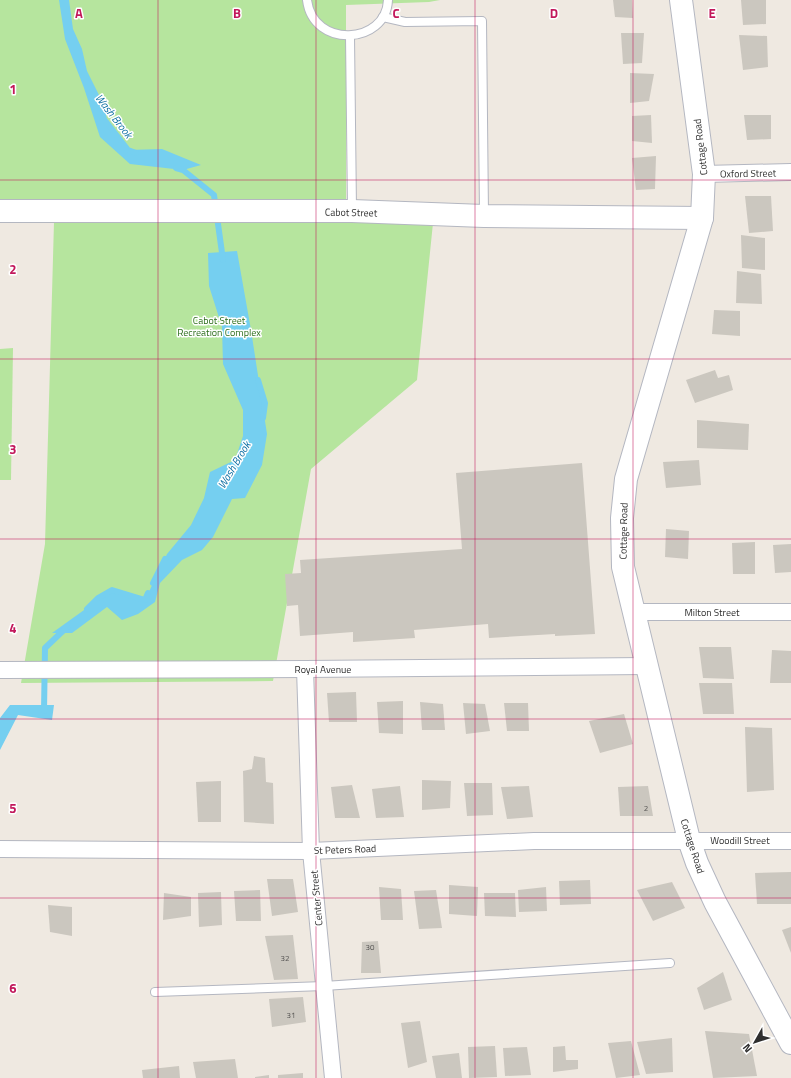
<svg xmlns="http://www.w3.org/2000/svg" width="791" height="1078" font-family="'Titillium Web',sans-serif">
	<rect width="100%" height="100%" fill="#efe9e1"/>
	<g fill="#b6e59e">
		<polygon points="0,0 440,0 429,2 346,5 346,217 433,223 417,380 311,469 273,681 21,683 45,544 54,222 0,221"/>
		<polygon points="13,348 11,480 0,480 0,349"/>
	</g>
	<g fill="#75cff0">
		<polygon points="59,0 69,0 73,29 82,49 87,71 106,109 107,127 128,150 162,149 201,165 183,170 130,164 100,137 84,88 65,39"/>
		<polygon points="237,251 251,330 267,434 262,465 245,498 232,499 213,537 202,550 182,560 160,583 155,602 138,614 122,620 107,607 72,633 52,633 112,590 145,600 167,554 191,525 204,498 210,472 235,460 243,436 243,410 223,364 222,327 209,286 208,253"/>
		<polygon points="10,705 54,705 52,720 18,715 0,750 0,718"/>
	</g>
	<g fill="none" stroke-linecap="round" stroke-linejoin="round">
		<g stroke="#75cff0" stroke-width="6">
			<polyline points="103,118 128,150 136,153"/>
			<polyline points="176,168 183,170 214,195 223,260"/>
			<polyline points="258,380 265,403 263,418"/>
			<polyline points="153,583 165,559"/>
			<polyline points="87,609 98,598 112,590 145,600 148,593"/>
			<polyline points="44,711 45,648 67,627"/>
		</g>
	</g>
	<g fill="#cbc7bf">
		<polygon points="613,0 632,0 633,18 615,17"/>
		<polygon points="741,0 766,0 766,24 743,25"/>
		<polygon points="621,33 644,33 642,63 623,64"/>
		<polygon points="739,35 767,36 768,67 743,70"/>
		<polygon points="630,73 654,74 649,101 630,103"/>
		<polygon points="651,115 652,143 632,141 632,116"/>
		<polygon points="744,115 771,115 771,139 747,140"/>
		<polygon points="656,156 655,189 636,190 632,158"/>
		<polygon points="745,196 771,196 773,231 749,233"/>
		<polygon points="741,235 765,238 765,270 742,268"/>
		<polygon points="737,271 761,274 762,304 736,303"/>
		<polygon points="714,310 740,311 740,336 712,334"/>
		<polygon points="715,370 718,378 729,375 733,390 695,403 686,380"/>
		<polygon points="697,420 749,424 748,450 697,448"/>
		<polygon points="699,460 701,485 666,488 663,462"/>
		<polygon points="582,463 595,634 555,636 555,634 489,638 488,624 414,630 415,638 353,642 353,632 300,636 298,605 287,606 285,574 301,573 300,560 462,549 456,473"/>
		<polygon points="666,529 689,531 688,559 665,557"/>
		<polygon points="755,542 755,574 733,574 732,543"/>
		<polygon points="791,544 791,572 775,573 773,545"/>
		<polygon points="699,647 731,647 734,679 703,678"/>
		<polygon points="772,650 791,651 791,683 770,683"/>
		<polygon points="699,683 732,683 734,714 703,714"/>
		<polygon points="356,692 357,722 329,722 327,693"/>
		<polygon points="403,701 403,734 379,733 377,702"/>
		<polygon points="420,702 443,704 445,730 422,730"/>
		<polygon points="463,703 485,704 490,731 466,734"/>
		<polygon points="504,703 528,703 529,731 507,731"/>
		<polygon points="624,714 633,744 600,753 589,721"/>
		<polygon points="745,727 772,728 774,790 747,792"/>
		<polygon points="254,756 265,758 266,782 273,783 274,824 244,822 243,771 252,769"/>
		<polygon points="422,780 451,781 450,808 422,810"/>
		<polygon points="221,781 221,822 198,822 196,782"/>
		<polygon points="464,783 492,783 493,815 467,816"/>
		<polygon points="352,785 360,818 335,818 331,787"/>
		<polygon points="400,786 404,817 376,818 372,789"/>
		<polygon points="529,786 533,817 507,819 501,787"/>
		<polygon points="648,786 653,816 620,816 618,787"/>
		<polygon points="791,872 791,904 757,904 755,873"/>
		<polygon points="267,879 293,879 298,912 272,916"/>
		<polygon points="590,880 591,904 560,905 559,881"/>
		<polygon points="672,882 685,908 653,921 637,890"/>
		<polygon points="449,885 478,887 477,916 449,914"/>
		<polygon points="379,887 401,889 403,920 381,920"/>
		<polygon points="546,887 547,911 519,912 518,890"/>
		<polygon points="260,890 261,921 236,921 234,891"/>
		<polygon points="436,890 442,928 419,929 414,891"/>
		<polygon points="221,892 222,925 199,927 198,893"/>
		<polygon points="164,893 191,897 191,916 163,920"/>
		<polygon points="484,893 515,893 516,917 485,916"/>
		<polygon points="48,905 72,907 72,936 50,932"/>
		<polygon points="791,927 791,953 782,930"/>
		<polygon points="293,935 298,979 274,980 265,936"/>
		<polygon points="378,941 381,973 361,973 362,942"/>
		<polygon points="723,972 732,1000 704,1010 697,988"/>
		<polygon points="303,997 306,1022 272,1027 269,999"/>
		<polygon points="420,1021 427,1062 408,1068 401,1023"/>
		<polygon points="705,1031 749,1034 757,1076 713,1078"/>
		<polygon points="672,1038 673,1072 646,1074 637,1042"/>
		<polygon points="631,1041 640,1075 616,1078 608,1043"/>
		<polygon points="495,1046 497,1077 469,1078 468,1047"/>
		<polygon points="565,1046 566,1060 578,1060 578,1069 553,1072 553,1047"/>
		<polygon points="527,1047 531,1075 505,1076 503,1048"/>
		<polygon points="459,1053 462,1078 436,1078 432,1056"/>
		<polygon points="235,1059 238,1078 196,1078 193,1062"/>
		<polygon points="179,1066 180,1078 143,1078 142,1070"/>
		<polygon points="303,1073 303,1078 278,1078 278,1075"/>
		<polygon points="269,1075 269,1078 255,1078 255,1077"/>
	</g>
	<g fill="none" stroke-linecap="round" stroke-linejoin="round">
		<defs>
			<g id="lane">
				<path d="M307,0c6,49 79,45 81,0"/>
				<polyline points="383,17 405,22 482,21 484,215"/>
				<polyline points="350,36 352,210"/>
				<polyline points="155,992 324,986 670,963"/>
			</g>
			<g id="street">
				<polyline points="704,174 791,172"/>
				<polyline points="633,612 791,612"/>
				<polyline points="305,669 311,851 333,1078"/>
				<polyline points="0,670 305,669 646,666"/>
				<polyline points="0,849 311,851 534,841 791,841"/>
			</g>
			<g id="secondary">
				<polyline points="681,0 704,174 702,218 626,479 622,518 623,567 689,840 697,863 715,902 791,1043"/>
				<polyline points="0,211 352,211 484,216 702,218"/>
			</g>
		</defs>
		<use href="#lane" stroke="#b4b7c1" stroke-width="10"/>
		<use href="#street" stroke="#b4b7c1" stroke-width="18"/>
		<use href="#secondary" stroke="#b4b7c1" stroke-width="24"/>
		<use href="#lane" stroke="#fff" stroke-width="8"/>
		<use href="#street" stroke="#fff" stroke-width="16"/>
		<use href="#secondary" stroke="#fff" stroke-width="22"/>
	</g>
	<path fill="none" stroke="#c2185b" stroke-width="1" stroke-opacity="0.55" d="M158,0v1078M316,0v1078M475,0v1078M633,0v1078M0,180h791M0,359h791M0,539h791M0,719h791M0,898h791"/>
	<g text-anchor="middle" stroke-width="3" stroke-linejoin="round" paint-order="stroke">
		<g font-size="8" fill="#555452">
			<text x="646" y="811">2</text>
			<text x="370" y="950">30</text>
			<text x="285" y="961">32</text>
			<text x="291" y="1018">31</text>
		</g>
		<g font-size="10" fill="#2e2e2e" stroke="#fff">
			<text transform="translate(700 147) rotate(-97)" y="4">Cottage Road</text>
			<text transform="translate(748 173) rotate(-1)" y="4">Oxford Street</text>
			<text transform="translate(351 212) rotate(1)" y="4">Cabot Street</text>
			<text transform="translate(623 531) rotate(-89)" y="4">Cottage Road</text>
			<text x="712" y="616">Milton Street</text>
			<text x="323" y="673">Royal Avenue</text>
			<text x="740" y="844">Woodill Street</text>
			<text transform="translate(693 846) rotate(72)" y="4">Cottage Road</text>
			<text transform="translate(345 849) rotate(-2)" y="4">St Peters Road</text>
			<text transform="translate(316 898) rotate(-95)" y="4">Center Street</text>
		</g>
		<g font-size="10" fill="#2c6e1b" stroke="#fff">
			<text x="219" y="324">Cabot Street<tspan x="219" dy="12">Recreation Complex</tspan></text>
		</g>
		<g font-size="11" font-style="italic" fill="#0d6fa3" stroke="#fff">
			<text transform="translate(114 116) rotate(52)" y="4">Wash Brook</text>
			<text transform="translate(234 465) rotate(-59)" y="4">Wash Brook</text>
		</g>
	</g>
	<g font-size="13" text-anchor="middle" font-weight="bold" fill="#c2185b" stroke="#fff" stroke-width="3" stroke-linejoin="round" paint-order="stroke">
		<text x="79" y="18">A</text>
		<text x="237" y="18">B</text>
		<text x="396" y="18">C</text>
		<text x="554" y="18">D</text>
		<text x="712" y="18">E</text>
		<text x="13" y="94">1</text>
		<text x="13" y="274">2</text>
		<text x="13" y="454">3</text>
		<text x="13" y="633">4</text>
		<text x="13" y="813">5</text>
		<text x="13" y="993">6</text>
	</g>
	<g transform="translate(755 1042) rotate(231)" stroke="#ffffff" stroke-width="3" paint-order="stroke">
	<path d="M0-3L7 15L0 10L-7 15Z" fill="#2e2e2e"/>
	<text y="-6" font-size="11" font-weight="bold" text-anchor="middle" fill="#2e2e2e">N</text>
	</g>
</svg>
